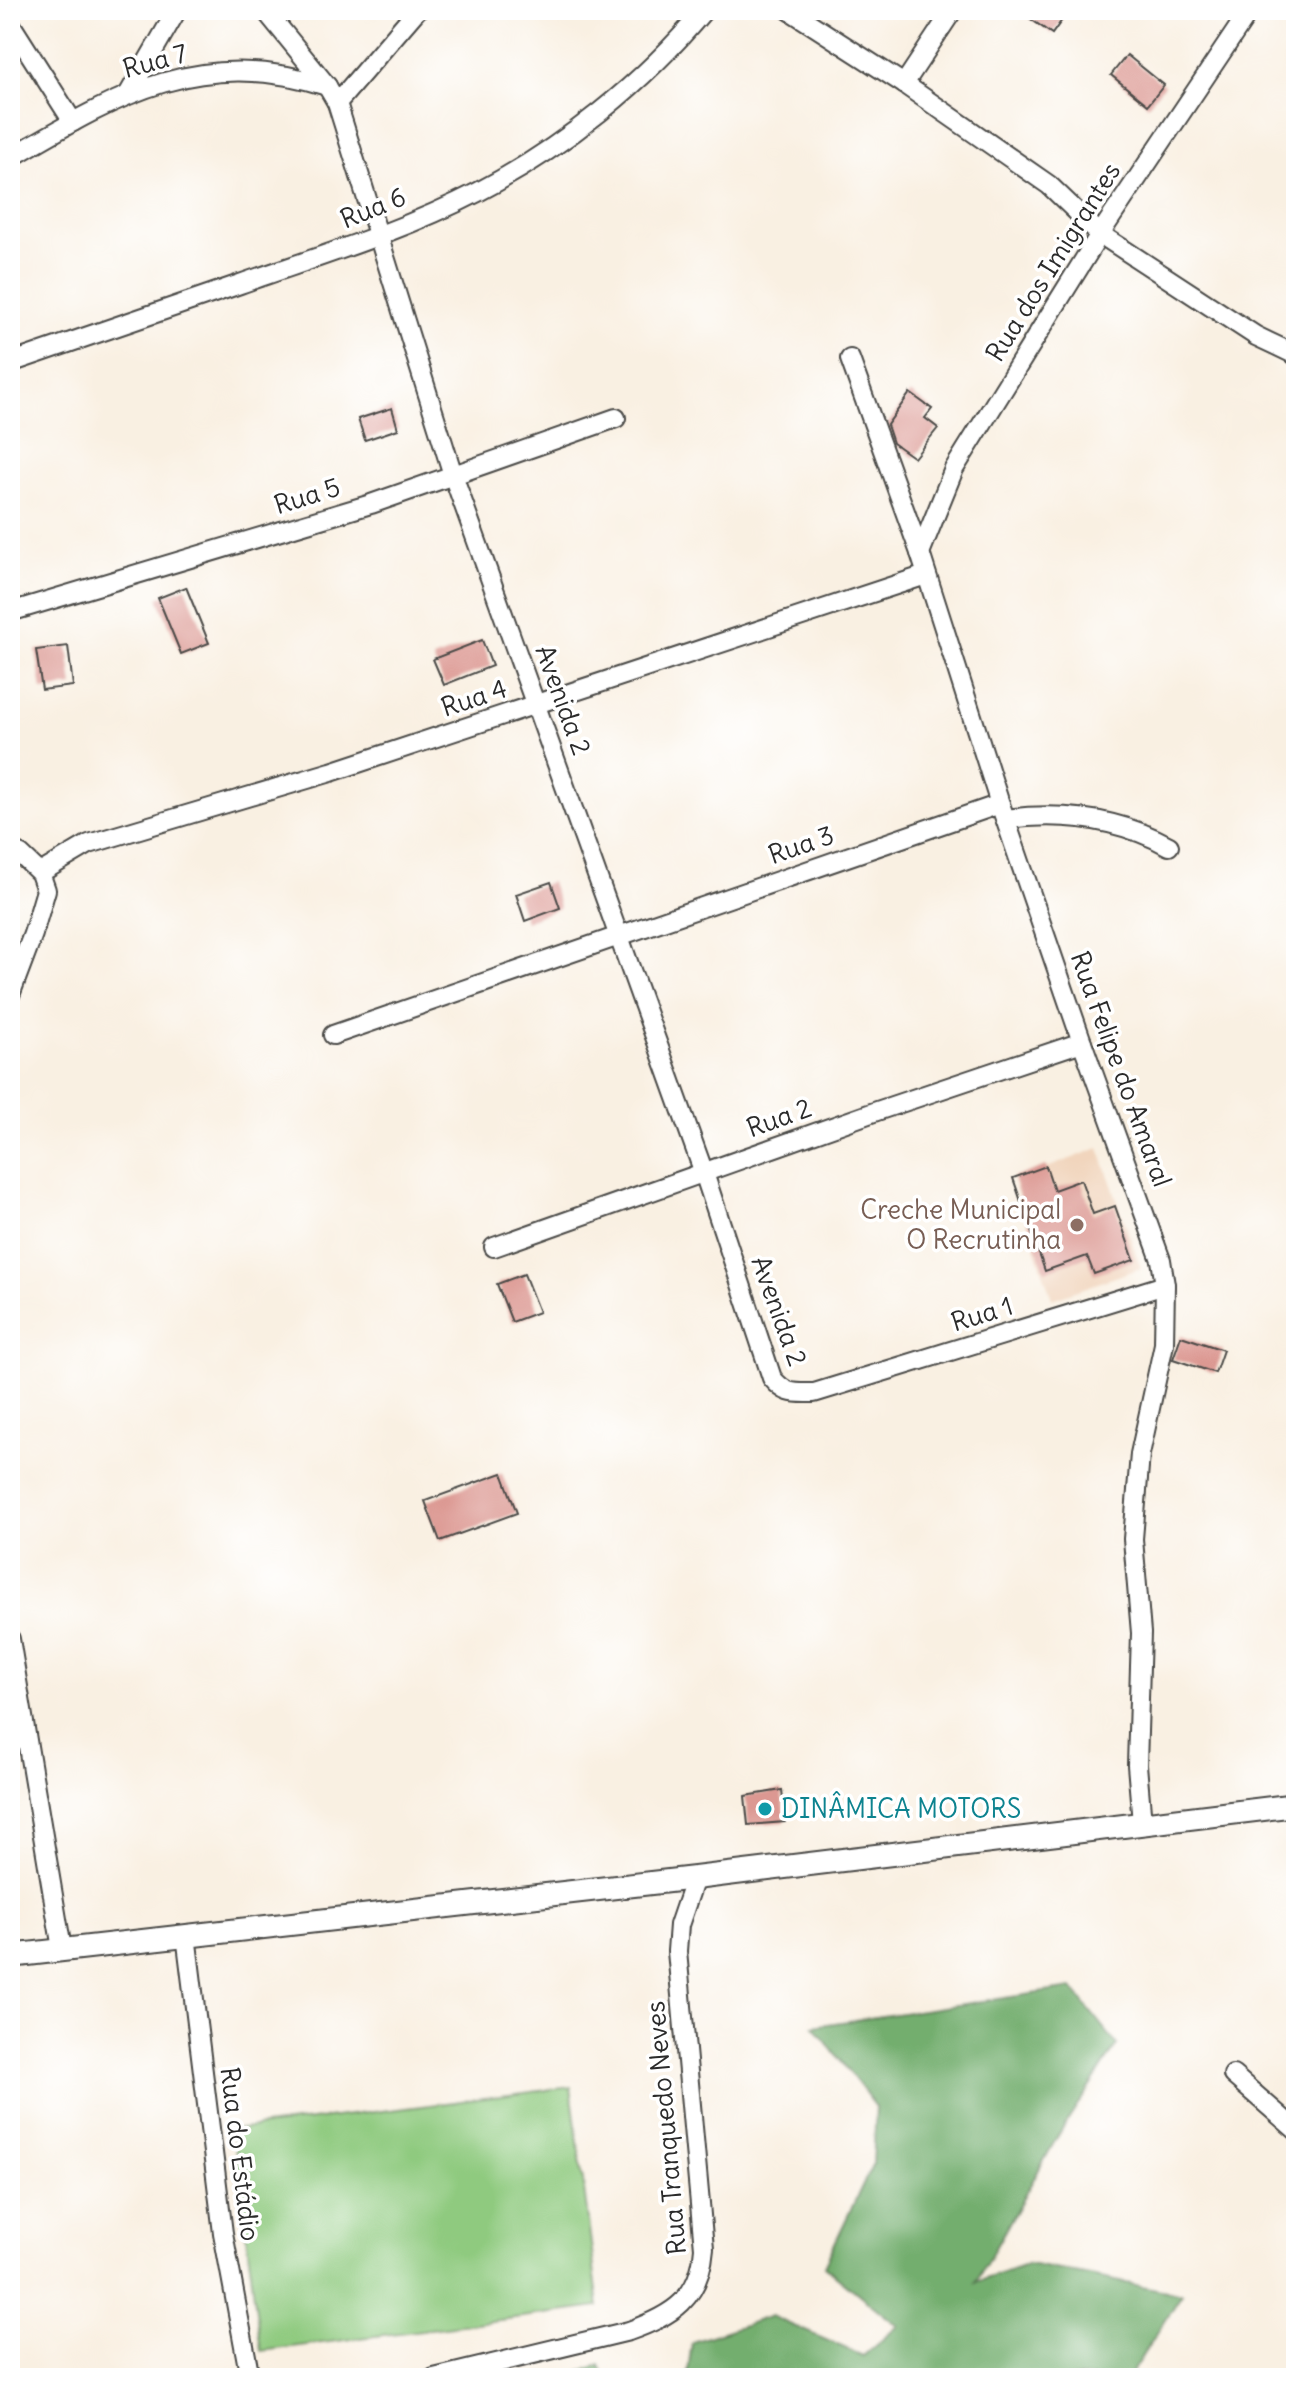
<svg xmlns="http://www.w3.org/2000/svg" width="1306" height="2388" font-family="Delius,sans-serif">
	<rect width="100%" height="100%" fill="#fff"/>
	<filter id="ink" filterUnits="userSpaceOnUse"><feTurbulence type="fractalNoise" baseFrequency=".0125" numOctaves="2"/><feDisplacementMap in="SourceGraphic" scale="16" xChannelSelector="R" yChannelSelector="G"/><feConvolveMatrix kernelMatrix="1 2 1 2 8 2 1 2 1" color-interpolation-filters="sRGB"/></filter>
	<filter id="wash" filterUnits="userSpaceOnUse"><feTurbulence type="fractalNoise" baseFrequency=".006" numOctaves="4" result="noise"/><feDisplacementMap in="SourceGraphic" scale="32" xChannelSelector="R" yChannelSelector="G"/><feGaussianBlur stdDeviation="1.8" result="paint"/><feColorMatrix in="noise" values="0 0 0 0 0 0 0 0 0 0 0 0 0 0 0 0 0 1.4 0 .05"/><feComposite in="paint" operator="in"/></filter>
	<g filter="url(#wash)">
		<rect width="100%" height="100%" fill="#f9f0e2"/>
		<polygon fill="#f1d5bd" points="1099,1148 1141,1268 1052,1299 1013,1181"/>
		<polygon fill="#8fca7f" stroke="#5d7a55" stroke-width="2" points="571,2087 599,2307 261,2351 233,2130"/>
		<g fill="#73ae6e" stroke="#4f6c4c" stroke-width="2">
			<polygon points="1072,1988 1117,2045 1056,2139 976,2282 1029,2264 1182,2294 1128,2378 687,2378 692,2342 771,2316 863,2356 898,2326 824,2266 873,2163 876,2107 814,2026"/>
			<polygon points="600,2365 606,2378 557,2378"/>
		</g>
		<g id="blocks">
			<g fill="#dc9892">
				<polygon points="1018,10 1069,10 1052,34"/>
				<polygon points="1127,55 1164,85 1148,105 1111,75"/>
				<polygon points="910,393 932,409 925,418 938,428 914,458 893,443 887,425"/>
				<polygon points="392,408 398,429 365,440 358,419"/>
				<polygon points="186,587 209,643 181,654 158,598"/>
				<polygon points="482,640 492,666 444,685 433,659"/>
				<polygon points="68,646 73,686 42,690 36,650"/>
				<polygon points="551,882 560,908 525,921 516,894"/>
				<polygon points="1046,1166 1054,1190 1081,1180 1093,1214 1115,1206 1134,1260 1094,1274 1087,1256 1045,1271 1013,1178"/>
				<polygon points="524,1274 539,1312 512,1322 497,1284"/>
				<polygon points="1181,1336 1223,1350 1215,1373 1173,1359"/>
				<polygon points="502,1473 517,1513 440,1541 425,1501"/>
				<polygon points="782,1790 785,1822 748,1825 745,1796"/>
			</g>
		</g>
	</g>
	<g filter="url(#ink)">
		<use href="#blocks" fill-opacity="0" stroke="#4a4946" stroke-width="2"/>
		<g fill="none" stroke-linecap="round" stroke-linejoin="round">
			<defs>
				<g id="minor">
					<path d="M265,10l62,76 10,17 116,372 251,698 68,205c14,17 22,15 42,15l351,-108"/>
					<polyline points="789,10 904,84 1049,185 1100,234 1256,336 1296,355"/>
					<polyline points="10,23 73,122"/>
					<polyline points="904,84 953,10"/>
					<polyline points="129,93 177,10"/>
					<polyline points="337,103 417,10"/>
					<path d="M10,158c108,-63 188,-112 317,-72"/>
					<polyline points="850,359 920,553 1000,804 1082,1042 1161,1260 1165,1285 1164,1344 1140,1454 1133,1539 1141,1633 1137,1765 1142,1823"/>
					<path d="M10,363c77,-26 153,-53 230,-79 80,-28 163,-53 238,-92 83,-43 167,-110 226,-182"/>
					<polyline points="920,553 954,469 1100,234 1250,10"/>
					<polyline points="10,612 371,504 616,418"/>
					<path d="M1006,819c56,-7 112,-1 163,27"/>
					<polyline points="10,850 21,855 40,873 46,890 33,934 10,995"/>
					<polyline points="40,873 89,844 331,772 926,575"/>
					<polyline points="333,1035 1000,804"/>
					<polyline points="494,1247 877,1111 1082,1042"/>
					<polyline points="10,1639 62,1949"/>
					<polyline points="186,1935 223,2233 250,2378"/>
					<polyline points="1233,2075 1296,2130"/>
					<path d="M434,2378l195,-47c44,-16 71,-32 75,-83l-27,-297 2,-26 16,-47"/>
				</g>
				<polyline id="tertiary" points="10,1956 695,1878 1296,1805"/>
			</defs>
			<use href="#minor" stroke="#4a4946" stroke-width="22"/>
			<use href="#tertiary" stroke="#4a4946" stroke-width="26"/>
			<use href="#minor" stroke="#fff" stroke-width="18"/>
			<use href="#tertiary" stroke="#fff" stroke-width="22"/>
		</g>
	</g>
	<circle fill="#8d6e63" stroke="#fff" stroke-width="3" cx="1077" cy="1225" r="8"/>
	<circle fill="#0f9aa8" stroke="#fff" stroke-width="3" cx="765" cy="1809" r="8"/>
	<g text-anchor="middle" stroke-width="7" stroke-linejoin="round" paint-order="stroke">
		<g font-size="26" fill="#2b2b2b" stroke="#fff">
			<text transform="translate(155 61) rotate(-15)" y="9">Rua 7</text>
			<text transform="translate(373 208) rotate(-22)" y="9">Rua 6</text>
			<text transform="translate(1053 262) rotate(-58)" y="9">Rua dos Imigrantes</text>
			<text transform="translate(307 496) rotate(-17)" y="9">Rua 5</text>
			<text transform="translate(474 698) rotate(-18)" y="9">Rua 4</text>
			<text transform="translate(563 700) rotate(70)" y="9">Avenida 2</text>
			<text transform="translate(801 845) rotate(-19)" y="9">Rua 3</text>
			<text transform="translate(1121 1069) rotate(70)" y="9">Rua Felipe do Amaral</text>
			<text transform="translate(779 1118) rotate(-20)" y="9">Rua 2</text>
			<text transform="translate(779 1311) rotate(70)" y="9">Avenida 2</text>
			<text transform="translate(982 1314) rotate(-17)" y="9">Rua 1</text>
			<text transform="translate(666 2128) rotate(-95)" y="9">Rua Tranquedo Neves</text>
			<text transform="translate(240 2154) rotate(83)" y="9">Rua do Estádio</text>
		</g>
		<g font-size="26" fill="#785e54" stroke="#fff" text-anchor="end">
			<text x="1061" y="1219">Creche Municipal<tspan x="1061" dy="30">O Recrutinha</tspan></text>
		</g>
		<g font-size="26" fill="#0d838f" stroke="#fff" text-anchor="start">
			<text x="781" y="1818">DINÂMICA MOTORS</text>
		</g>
	</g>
	<rect width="1306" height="2388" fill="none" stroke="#fff" stroke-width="40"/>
</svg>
